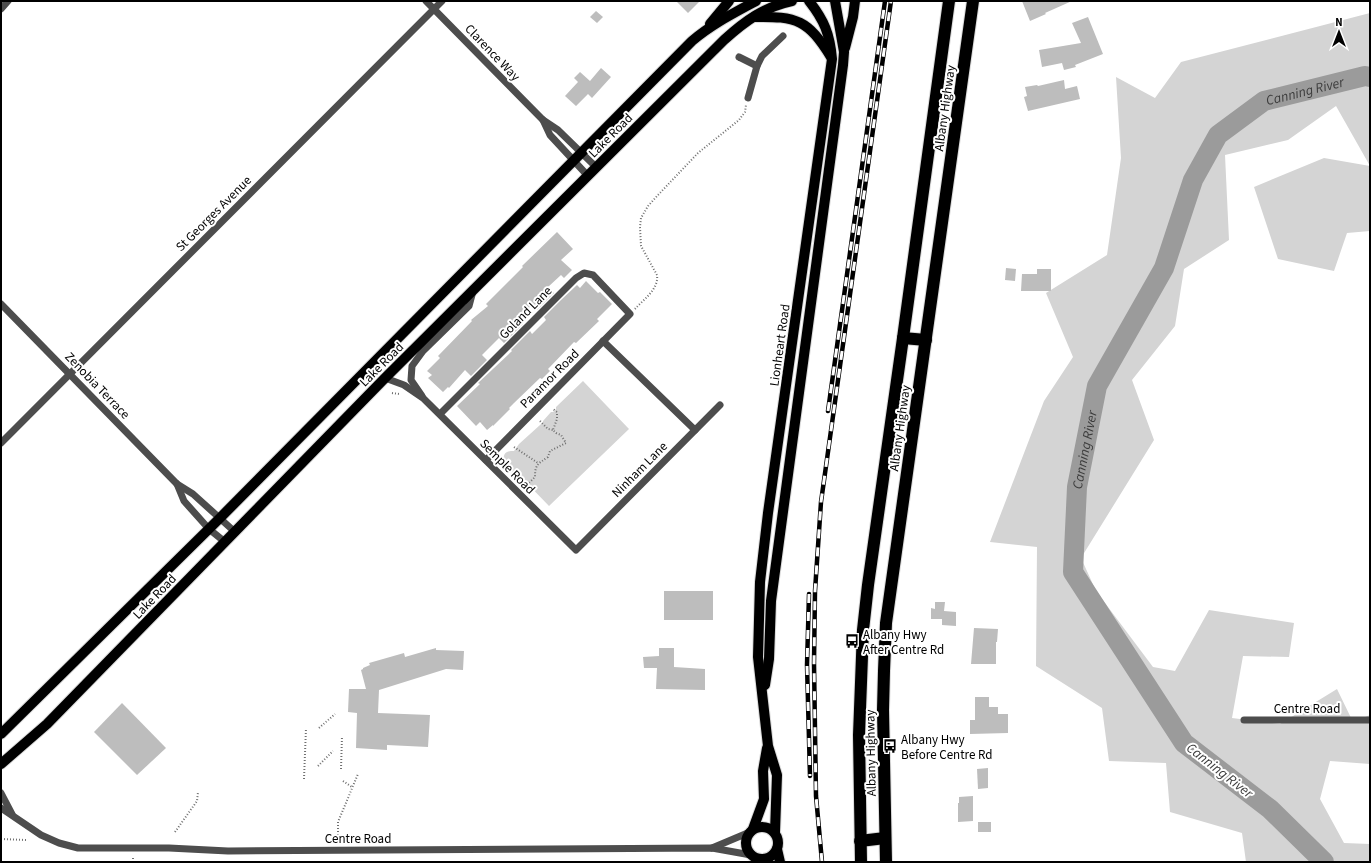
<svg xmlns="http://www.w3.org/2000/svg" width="1371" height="863" font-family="'Source Sans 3',sans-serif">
	<rect width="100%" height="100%" fill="#fff"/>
	<g fill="#d4d4d4">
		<polygon points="1370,13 1370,166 1336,106 1288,140 1225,155 1229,240 1184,269 1175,326 1132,380 1154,440 1081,558 1096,591 1153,667 1175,671 1209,610 1294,623 1289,657 1243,656 1232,718 1280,724 1337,689 1353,722 1370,715 1370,764 1330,761 1320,799 1344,843 1370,844 1370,862 1246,862 1242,833 1170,812 1166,763 1109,761 1102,708 1036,666 1037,547 990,542 1044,401 1073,357 1046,293 1107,255 1121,158 1116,77 1155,98 1181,62"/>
		<polygon points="1324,158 1370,166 1370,231 1347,233 1334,271 1278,259 1254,187"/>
		<path d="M583,381l46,48 -80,77 -29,-30 -6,-1c-4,-4 -16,-18 -7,-23 2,-1 5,-1 7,-1l5,-7 21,-19 3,-3v-1l8,-9h2l3,-3v-2z"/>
	</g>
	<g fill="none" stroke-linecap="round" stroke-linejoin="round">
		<path stroke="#9b9b9b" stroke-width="20" id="s1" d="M1324,862l-54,-53 -86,-66 -111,-171 4,-85 20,-101 67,-118 29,-88 25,-45 46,-34 101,-25 5,1"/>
	</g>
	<g fill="#bdbdbd">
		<polygon points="676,1 700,1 688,13"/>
		<polygon points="1022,1 1072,1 1045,13 1046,14 1030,21"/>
		<polygon points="596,11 603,17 597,23 590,17"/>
		<polygon points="1088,17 1103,54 1075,65 1076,67 1064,70 1062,63 1042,67 1039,50 1081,43 1072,23"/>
		<polygon points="601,68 611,77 592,98 588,94 576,106 565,96 578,82 574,78 580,72 590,81"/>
		<polygon points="1064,80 1065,89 1077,86 1080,99 1028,111 1024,97 1027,96 1025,87 1037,85 1038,86"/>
		<polygon points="557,232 573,249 561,260 572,270 564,278 561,275 548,287 554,293 537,310 532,305 517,319 523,324 504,343 499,338 482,355 487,360 471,376 465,370 449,388 448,387 443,392 428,378 432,375 427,371 440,358 438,356 472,321 471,320 488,306 486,304 523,267 522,266"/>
		<polygon points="1006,268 1016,269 1015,281 1005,280"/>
		<polygon points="1037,269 1051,269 1051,291 1021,291 1022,274 1037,274"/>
		<polygon points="586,281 598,293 600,292 612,304 597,319 599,321 576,343 574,342 548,369 550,371 542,379 540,378 514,403 509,408 510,409 493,426 493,425 487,430 480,422 476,426 457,406 480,384 478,383 512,351 511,350 530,331 532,334 546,320 544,317 561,300 577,285 580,288"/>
		<rect x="664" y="591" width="49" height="29"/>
		<polygon points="935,602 945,602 944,611 956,612 956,626 942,625 942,619 931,619 931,608 935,609"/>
		<polygon points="974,628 998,629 997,642 996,642 996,664 971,664"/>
		<polygon points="436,648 436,650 464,651 463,670 446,669 379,690 378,713 430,715 428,747 387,745 387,750 356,748 357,713 348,712 349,689 366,689 361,670 363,669 363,668 370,665 369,663 404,653 405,657"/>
		<polygon points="659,648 674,648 674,667 705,669 705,690 656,689 657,668 644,668 643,657 659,656"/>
		<polygon points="975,697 989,697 989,707 998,707 998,714 1008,714 1008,733 970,734 970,720 975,720"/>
		<polygon points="122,703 166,748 137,775 94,732"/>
		<polygon points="988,768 988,788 978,789 977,769"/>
		<polygon points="973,796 973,821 958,822 958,803 959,803 959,797"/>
		<rect x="978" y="822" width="13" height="10"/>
	</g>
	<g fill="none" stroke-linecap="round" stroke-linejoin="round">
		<defs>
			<g id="major">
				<path d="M754,17c43,-1 54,3 77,40"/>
				<polyline points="710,24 729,1"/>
				<polyline points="845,48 853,17 855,1"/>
				<polyline points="765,685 769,659 771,601 843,65 844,52 835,1"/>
				<path d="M1,734l219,-216 472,-477c20,-17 42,-28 64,-40"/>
				<path d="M1,764l46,-40 338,-346 339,-338c21,-19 40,-33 68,-39"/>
				<circle cx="762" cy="843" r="16"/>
				<polyline points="753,829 764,799 763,771 767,748"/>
				<path d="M775,832l2,-57 -9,-29 -10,-89 2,-75 8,-69 64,-454c-2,-25 -8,-39 -23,-58"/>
				<polyline points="777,849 780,862"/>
			</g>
			<g id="highway">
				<polyline points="903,338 926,340"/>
				<polyline points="860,841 885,838"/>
				<polyline points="861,862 859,735 863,630 868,585 903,338 949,1"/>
				<polyline points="886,862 883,710 884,671 886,623 973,1"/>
			</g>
		</defs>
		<use href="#major" stroke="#dbdbdb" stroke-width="12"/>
		<use href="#highway" stroke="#dbdbdb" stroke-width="14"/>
		<g stroke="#6f6f6f" stroke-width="2" stroke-dasharray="1 2" stroke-linecap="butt">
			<path d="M635,309c9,-10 24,-20 22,-34l-16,-29 -1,-19 1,-9 7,-12 10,-11 40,-42 41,-33 6,-8 1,-7"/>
			<polyline points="392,393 399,394"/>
			<polyline points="540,421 548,429 553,430"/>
			<polyline points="514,447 538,463"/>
			<path d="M527,485l8,-8c0,-13 3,-13 13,-20l2,-6 16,-8 -5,-8 -5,-2 -3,-3 4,-11v-7l-4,-3"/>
			<polyline points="319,728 335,714"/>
			<polyline points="318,766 333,751"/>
			<polyline points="341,769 342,736"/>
			<polyline points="304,779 306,728"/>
			<polyline points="343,781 352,787"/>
			<polyline points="175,832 197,801 198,792"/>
			<polyline points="338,835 338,822 358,774"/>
			<polyline points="1,839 26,840"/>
			<polyline points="133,862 133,857"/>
		</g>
		<g stroke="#4d4d4d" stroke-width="7">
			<polyline points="426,1 543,120 558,130 596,167"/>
			<polyline points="1,9 8,1"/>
			<polyline points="739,57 757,66"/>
			<polyline points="748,98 757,66 762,56 783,36"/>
			<polyline points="543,120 550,135 588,176"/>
			<polyline points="1,304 177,484 193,494 235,532"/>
			<polyline points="603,341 695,430"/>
			<polyline points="385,378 404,385 423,398 576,550 720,405"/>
			<polyline points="422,396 411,380 412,366 423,351 469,306 473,291"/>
			<polyline points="440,414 576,278 584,273 593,275 630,314 486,460"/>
			<polyline points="1,443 442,1"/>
			<polyline points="177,484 184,501 209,529 225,542"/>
			<polyline points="1244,720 1370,720"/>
			<polyline points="1,793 12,814"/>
			<polyline points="1,808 41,835 59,843 78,848 169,848 228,851 712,848 751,855"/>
			<polyline points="712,848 750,832"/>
		</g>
		<use href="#major" stroke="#000" stroke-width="10"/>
		<use href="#highway" stroke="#000" stroke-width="12"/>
		<defs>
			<g id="rail">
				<polyline points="828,411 885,1"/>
				<polyline points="809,594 807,665 810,776"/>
				<polyline points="822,862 816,796 814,663 815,591 821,502 891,1"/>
			</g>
		</defs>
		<use href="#rail" stroke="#000" stroke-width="4.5"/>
		<use href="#rail" stroke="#fff" stroke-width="3" stroke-dasharray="9" stroke-linecap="butt"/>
	</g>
	<defs>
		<symbol id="bus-bare" viewBox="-9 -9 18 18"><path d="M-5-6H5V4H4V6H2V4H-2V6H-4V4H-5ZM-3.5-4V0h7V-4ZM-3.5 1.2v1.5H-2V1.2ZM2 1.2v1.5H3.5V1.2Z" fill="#000" stroke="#fff" stroke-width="2.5" paint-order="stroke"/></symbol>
	</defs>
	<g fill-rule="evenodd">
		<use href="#bus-bare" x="842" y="631" width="20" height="20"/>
		<use href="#bus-bare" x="880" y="736" width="20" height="20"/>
	</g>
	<g text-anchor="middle" stroke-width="4" stroke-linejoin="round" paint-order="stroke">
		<g font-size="13" fill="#000" stroke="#fff">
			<text transform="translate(493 52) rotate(46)" y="5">Clarence Way</text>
			<text transform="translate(944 108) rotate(-82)" y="5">Albany Highway</text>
			<text transform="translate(610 135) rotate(-45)" y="5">Lake Road</text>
			<text transform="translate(213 213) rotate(-45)" y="5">St Georges Avenue</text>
			<text transform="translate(525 312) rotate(-45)" y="5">Goland Lane</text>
			<text transform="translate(779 345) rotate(-82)" y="5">Lionheart Road</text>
			<text transform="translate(381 364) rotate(-45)" y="5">Lake Road</text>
			<text transform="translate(549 378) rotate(-45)" y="5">Paramor Road</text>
			<text transform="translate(98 385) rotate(46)" y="5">Zenobia Terrace</text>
			<text transform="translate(899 428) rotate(-82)" y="5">Albany Highway</text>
			<text transform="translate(508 466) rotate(45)" y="5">Semple Road</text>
			<text transform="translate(639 469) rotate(-45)" y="5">Ninham Lane</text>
			<text transform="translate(154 596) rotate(-46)" y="5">Lake Road</text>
			<text x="1307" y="713">Centre Road</text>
			<text transform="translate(870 753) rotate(-91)" y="5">Albany Highway</text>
			<text x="358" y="843">Centre Road</text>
		</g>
		<g font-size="13" fill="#000" stroke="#fff" text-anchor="start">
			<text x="863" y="639">Albany Hwy<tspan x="863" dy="15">After Centre Rd</tspan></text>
			<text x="901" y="744">Albany Hwy<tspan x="901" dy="15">Before Centre Rd</tspan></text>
		</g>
		<g font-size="14" font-style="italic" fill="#3c3c3c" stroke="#fff">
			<text dy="5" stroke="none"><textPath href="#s1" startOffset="955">Canning River</textPath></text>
			<text dy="5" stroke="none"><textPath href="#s1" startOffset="511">Canning River</textPath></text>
			<text transform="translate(1220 770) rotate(38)" y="5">Canning River</text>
		</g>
	</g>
	<rect width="1371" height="863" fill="none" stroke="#000000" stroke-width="4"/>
	<g transform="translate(1339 32)" stroke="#ffffff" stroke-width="3" paint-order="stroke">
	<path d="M0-3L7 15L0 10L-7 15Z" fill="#000000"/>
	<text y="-6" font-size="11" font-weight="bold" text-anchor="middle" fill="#000000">N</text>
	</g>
</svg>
